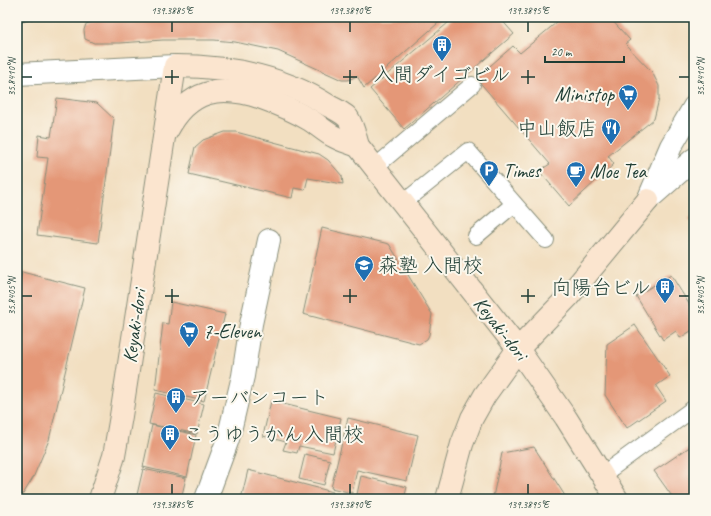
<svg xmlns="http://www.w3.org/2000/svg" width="711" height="516" font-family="Caveat,'Klee One',sans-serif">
	<rect width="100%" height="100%" fill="#fbf7ec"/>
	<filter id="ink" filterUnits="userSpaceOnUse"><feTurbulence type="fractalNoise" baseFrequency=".025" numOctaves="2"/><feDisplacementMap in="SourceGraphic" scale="8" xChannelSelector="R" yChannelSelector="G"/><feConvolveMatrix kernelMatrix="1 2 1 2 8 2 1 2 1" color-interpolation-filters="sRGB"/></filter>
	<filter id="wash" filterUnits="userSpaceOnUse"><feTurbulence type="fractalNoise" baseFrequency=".012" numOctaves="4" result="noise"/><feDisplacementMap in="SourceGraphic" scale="16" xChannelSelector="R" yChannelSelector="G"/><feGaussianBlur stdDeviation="0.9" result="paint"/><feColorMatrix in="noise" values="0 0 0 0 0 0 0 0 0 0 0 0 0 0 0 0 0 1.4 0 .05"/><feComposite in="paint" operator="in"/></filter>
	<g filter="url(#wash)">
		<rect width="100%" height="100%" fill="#f2dfc1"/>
		<g id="blocks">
			<g fill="#e49777">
				<polygon points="109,17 445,17 364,88 357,76 348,80 342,80 278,51 235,42 214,40 163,40 120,43 94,43 85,39 84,30 86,24"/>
				<polygon points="455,17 499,17 514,34 404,129 370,89"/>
				<polygon points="563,17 609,17 630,40 625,44 652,72 659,86 659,99 654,119 608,156 614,164 569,206 539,171 550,164 476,78 513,46 520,53"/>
				<polygon points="57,98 97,103 114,119 98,243 37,235 48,158 37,157 39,135 51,137"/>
				<polygon points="225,132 236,132 319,154 328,160 336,169 342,176 343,184 308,178 305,190 294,188 292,198 189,174 195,147 203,140"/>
				<polygon points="694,213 694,223 689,220"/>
				<polygon points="322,228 389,244 432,314 429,335 427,339 419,344 303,314"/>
				<polygon points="22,272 85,288 49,440 33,478 20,499 17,499 17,308 21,294 17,292"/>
				<polygon points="671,275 694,312 694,319 692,321 694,324 694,329 680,338 676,331 663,340 636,296"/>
				<polygon points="171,302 225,314 204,401 155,390 163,323 168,324"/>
				<polygon points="635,325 670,376 656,386 666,401 627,428 605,395 607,344"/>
				<polygon points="156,393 204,404 197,434 149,424"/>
				<polygon points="271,401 341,418 333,453 299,446 297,453 283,450 286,442 263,436"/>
				<polygon points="348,418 418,435 407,481 357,470 352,493 331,488"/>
				<polygon points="152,425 196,435 187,477 143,467"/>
				<polygon points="694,444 694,499 674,499 654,471"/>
				<polygon points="534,447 567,499 494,499 493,497 502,453"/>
				<polygon points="305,454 330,460 324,485 299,479"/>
				<polygon points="143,469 186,478 181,499 136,499"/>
				<polygon points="248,470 333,492 331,499 241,499"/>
				<polygon points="361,476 407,487 404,499 356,499"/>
			</g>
		</g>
	</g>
	<g filter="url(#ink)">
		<use href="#blocks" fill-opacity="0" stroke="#888e7a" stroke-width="1"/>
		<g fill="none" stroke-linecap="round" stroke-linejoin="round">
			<defs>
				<g id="lane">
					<polyline points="375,167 472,85"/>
					<polyline points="403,203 468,151 546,240"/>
					<polyline points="476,236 514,204"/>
					<polyline points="602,475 694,408"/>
				</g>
				<g id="street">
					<polyline points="17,74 175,66"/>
					<polyline points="653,195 694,159"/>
					<polyline points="648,200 671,146 694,107"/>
					<polyline points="206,499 228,439 243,376 251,324 269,240"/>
				</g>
				<g id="secondary">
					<path d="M167,131c22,-42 53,-47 95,-33 17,6 33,13 48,22 8,5 16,13 25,17 7,4 16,6 23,9"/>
					<path d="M100,499l14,-43 7,-40 54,-350c54,0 108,10 154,40 6,3 14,7 18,11 5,5 9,22 11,29l160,203 48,69 51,81"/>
					<polyline points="447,499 462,444 472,418 485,395 518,349 567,298 648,200"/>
				</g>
			</defs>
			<use href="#lane" stroke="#888e7a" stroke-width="18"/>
			<use href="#street" stroke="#888e7a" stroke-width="24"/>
			<use href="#secondary" stroke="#888e7a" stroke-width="24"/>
			<use href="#lane" stroke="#fff" stroke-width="16"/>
			<use href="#street" stroke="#fff" stroke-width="22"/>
			<use href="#secondary" stroke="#fbe5cf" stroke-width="22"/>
			<defs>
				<polyline id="rail" points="17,21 32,17"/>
			</defs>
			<use href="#rail" stroke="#1f3d34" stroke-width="4.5"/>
			<use href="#rail" stroke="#fbf7ec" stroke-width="3" stroke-dasharray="9" stroke-linecap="butt"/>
		</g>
	</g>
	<path fill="none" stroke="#1f3d34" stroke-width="1.5" d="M172,22v10M350,22v10M528,22v10M172,70v14M350,70v14M528,70v14M22,77h10M165,77h14M343,77h14M521,77h14M679,77h10M172,289v14M350,289v14M528,289v14M22,296h10M165,296h14M343,296h14M521,296h14M679,296h10M172,484v10M350,484v10M528,484v10"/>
	<defs>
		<symbol id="building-pin" viewBox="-11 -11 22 30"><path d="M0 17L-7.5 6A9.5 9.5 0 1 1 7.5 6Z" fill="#1f6fb2" stroke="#fbf7ec"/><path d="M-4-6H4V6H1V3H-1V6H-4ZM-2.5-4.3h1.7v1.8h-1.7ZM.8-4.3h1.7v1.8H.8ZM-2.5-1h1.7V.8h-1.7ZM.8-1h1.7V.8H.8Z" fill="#fff"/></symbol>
		<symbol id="supermarket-pin" viewBox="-11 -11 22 30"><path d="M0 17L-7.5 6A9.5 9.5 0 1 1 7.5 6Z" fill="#1f6fb2" stroke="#fbf7ec"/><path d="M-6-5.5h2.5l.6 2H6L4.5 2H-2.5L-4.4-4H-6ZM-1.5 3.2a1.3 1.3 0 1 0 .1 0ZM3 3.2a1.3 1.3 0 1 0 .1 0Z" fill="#fff"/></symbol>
		<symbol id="restaurant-pin" viewBox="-11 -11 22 30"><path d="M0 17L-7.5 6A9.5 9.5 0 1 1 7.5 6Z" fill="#1f6fb2" stroke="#fbf7ec"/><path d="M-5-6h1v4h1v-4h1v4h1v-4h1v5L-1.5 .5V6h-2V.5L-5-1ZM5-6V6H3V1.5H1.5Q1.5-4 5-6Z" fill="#fff"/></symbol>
		<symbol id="parking-pin" viewBox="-11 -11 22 30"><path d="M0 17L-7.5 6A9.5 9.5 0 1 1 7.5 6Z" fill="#1f6fb2" stroke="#fbf7ec"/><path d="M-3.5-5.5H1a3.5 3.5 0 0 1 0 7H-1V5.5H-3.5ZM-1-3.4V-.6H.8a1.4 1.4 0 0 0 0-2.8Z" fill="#fff"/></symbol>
		<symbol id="cafe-pin" viewBox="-11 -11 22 30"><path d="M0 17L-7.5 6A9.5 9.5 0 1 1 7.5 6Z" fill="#1f6fb2" stroke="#fbf7ec"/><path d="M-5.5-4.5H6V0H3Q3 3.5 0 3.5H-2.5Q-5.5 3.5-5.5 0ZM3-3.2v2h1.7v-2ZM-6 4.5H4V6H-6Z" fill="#fff"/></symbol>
		<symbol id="school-pin" viewBox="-11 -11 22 30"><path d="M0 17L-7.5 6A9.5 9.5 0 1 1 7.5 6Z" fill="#1f6fb2" stroke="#fbf7ec"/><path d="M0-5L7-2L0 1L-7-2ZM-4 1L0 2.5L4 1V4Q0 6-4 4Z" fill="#fff"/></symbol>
	</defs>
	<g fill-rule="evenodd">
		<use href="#building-pin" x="431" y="34" width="22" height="30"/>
		<use href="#supermarket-pin" x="617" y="83" width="22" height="30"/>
		<use href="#restaurant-pin" x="600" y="117" width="22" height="30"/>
		<use href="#parking-pin" x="478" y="159" width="22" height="30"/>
		<use href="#cafe-pin" x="565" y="160" width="22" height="30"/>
		<use href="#school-pin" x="353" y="254" width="22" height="30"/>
		<use href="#building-pin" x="654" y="276" width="22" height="30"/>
		<use href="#supermarket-pin" x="178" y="320" width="22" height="30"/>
		<use href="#building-pin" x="165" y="386" width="22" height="30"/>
		<use href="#building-pin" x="159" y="423" width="22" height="30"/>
	</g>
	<g text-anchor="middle" stroke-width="4" stroke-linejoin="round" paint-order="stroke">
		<g font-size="20" fill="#1f3d34" stroke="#fbf7ec" text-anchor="start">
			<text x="442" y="81" text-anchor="middle">入間ダイゴビル</text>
			<text x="614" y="101" text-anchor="end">Ministop</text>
			<text x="597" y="135" text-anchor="end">中山飯店</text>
			<text x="503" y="177">Times</text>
			<text x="590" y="178">Moe Tea</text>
			<text x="378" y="272">森塾 入間校</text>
			<text x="651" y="294" text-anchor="end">向陽台ビル</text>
			<text x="203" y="338">7-Eleven</text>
			<text x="190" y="404">アーバンコート</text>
			<text x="184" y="441">こうゆうかん入間校</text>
		</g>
		<g font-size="20" fill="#1f3d34" stroke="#fbf7ec">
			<text transform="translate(134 326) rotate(-82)" y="7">Keyaki-dori</text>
			<text transform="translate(501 328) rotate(52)" y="7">Keyaki-dori</text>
		</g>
	</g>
	<rect width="711" height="516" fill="none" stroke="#fbf7ec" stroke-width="44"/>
	<path d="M545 56v6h79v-6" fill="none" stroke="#1f3d34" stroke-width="2"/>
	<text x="551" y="56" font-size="12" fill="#1f3d34" stroke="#fbf7ec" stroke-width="3" paint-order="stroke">20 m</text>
	<rect x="22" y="22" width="667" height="472" fill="none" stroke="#1f3d34" stroke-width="1.5"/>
	<g font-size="10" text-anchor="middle" fill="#1f3d34">
		<text x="172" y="14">139.3885°E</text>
		<text x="350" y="14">139.3890°E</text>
		<text x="528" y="14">139.3895°E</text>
		<text transform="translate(11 77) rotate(-90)" y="4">35.8410°N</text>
		<text transform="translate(700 77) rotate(-90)" y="4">35.8410°N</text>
		<text transform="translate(11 296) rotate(-90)" y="4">35.8405°N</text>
		<text transform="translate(700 296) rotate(-90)" y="4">35.8405°N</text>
		<text x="172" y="508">139.3885°E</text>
		<text x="350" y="508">139.3890°E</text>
		<text x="528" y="508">139.3895°E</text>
	</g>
</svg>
